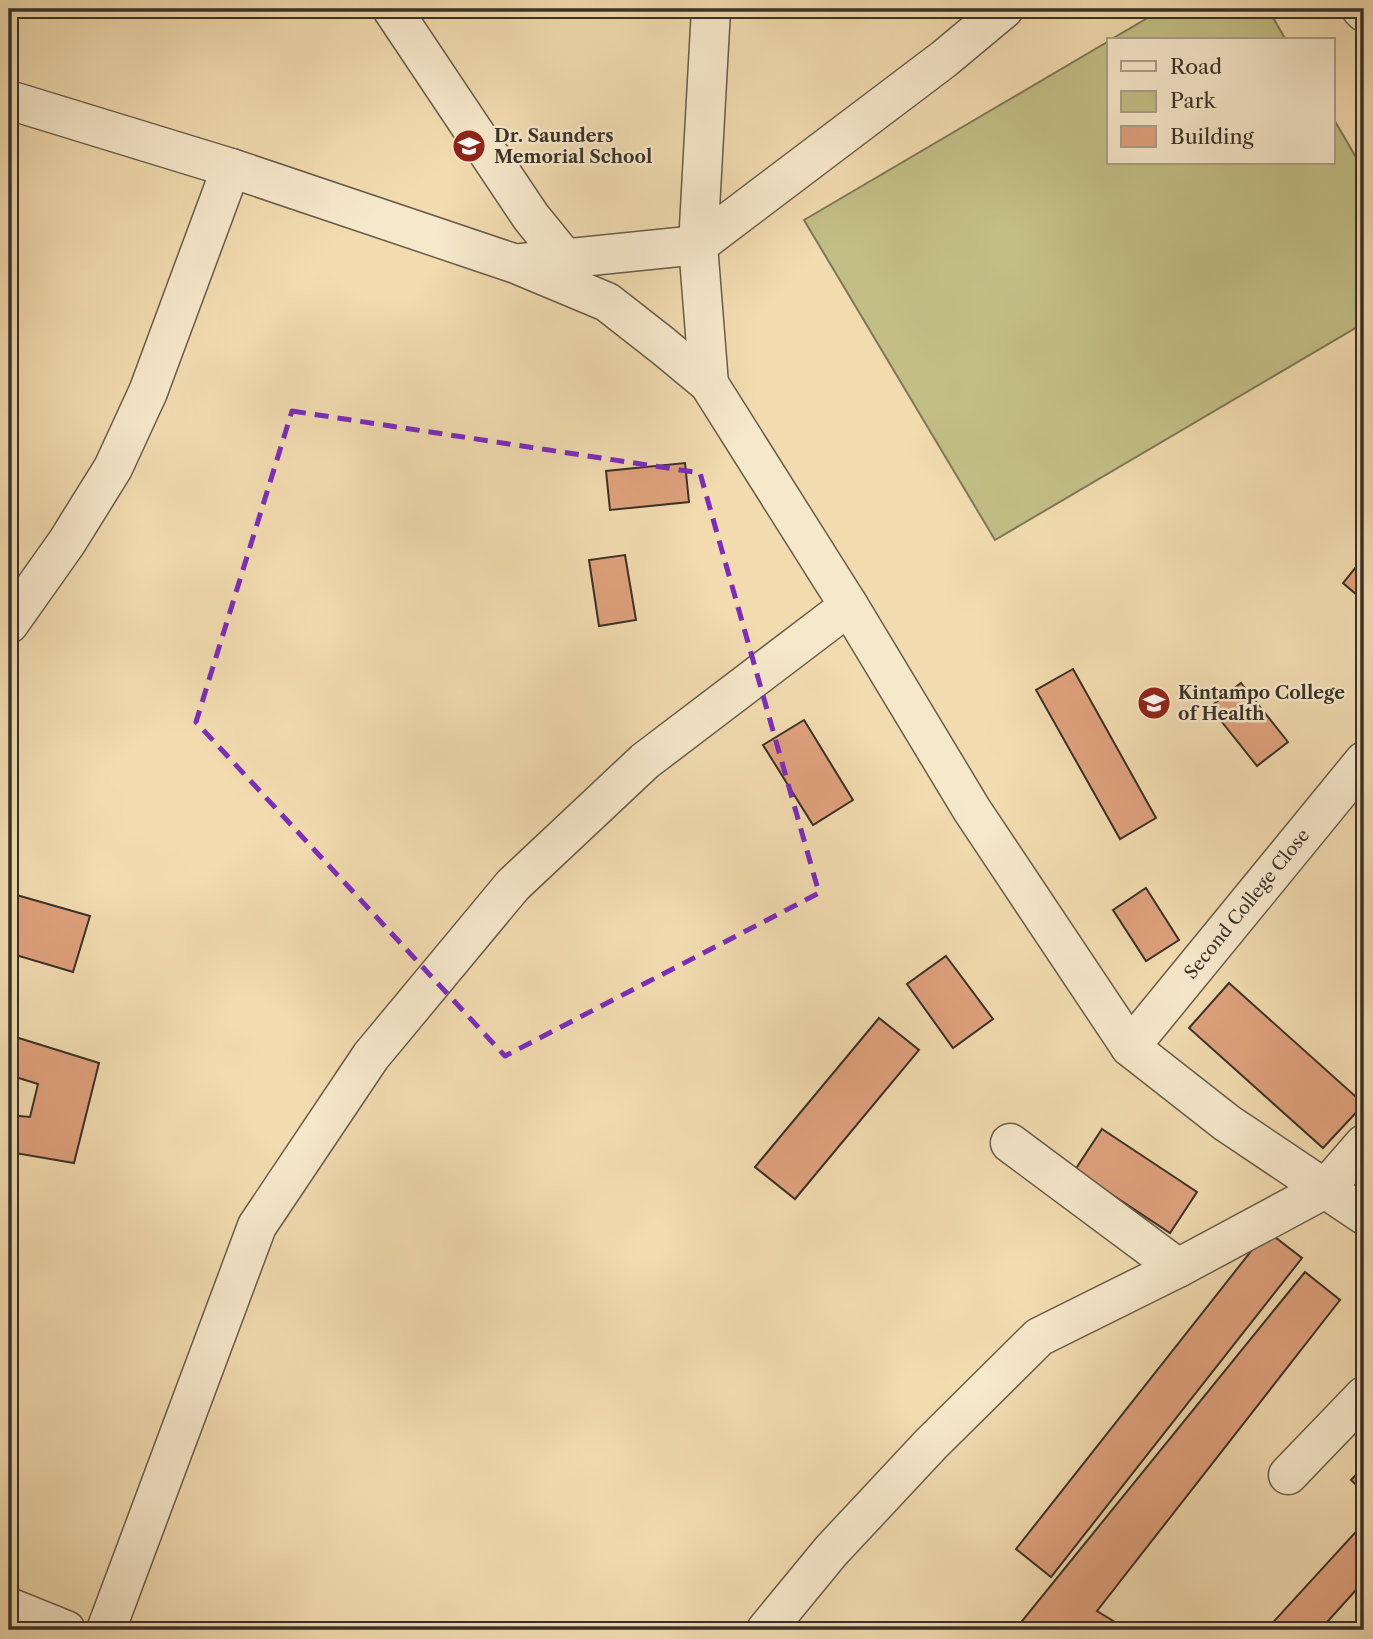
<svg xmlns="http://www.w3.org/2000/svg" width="1373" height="1639" font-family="'Libre Caslon Text',serif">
	<rect width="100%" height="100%" fill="#f1dbaf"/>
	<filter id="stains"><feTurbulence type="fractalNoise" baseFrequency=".00286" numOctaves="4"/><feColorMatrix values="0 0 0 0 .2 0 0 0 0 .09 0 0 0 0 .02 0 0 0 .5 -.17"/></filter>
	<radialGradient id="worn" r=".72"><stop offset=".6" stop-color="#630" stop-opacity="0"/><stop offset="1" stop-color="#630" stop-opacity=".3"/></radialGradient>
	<g fill="#c2be86" stroke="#7e7857" stroke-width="2">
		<polygon points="1163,9 1268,9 1286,40 1110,40"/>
		<polygon points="1109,41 1109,163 1333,163 1333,118 1364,171 1364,323 995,540 804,220"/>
	</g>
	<g fill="#dfa17d" stroke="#3a3128" stroke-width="2">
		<polygon points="685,463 689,502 610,510 606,471"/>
		<polygon points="625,555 636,620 599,626 589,560"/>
		<polygon points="1364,557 1364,601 1343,583"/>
		<polygon points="1073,669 1156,818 1120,839 1036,690"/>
		<polygon points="1241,683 1288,742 1257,766 1210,707"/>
		<polygon points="804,720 853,800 813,825 763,745"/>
		<polygon points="1146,888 1179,940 1146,961 1113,910"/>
		<polygon points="13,894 90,916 73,972 9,953 9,910"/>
		<polygon points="946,956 993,1019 953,1048 907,984"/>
		<polygon points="1229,983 1364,1104 1323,1148 1189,1028"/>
		<polygon points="879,1018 919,1050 795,1199 755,1167"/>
		<polygon points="9,1035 99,1063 74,1163 9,1152 9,1115 30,1117 38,1084 9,1075"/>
		<polygon points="1102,1129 1197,1192 1170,1233 1075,1170"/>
		<polygon points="1267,1231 1302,1258 1051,1577 1016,1549"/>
		<polygon points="1305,1272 1340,1300 1097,1611 1128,1630 1024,1630 1018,1626"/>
		<polygon points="1364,1466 1364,1492 1351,1480"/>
		<polygon points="1364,1523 1364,1581 1320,1630 1266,1630"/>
	</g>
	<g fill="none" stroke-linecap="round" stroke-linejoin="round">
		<defs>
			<g id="minor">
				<polyline points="392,9 531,217 566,260"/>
				<polyline points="1361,9 1364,12"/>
				<polyline points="9,100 231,168 516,264 607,302 662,345 709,384 849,606 972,810 1130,1047 1227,1123 1364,1215"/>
				<polyline points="522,263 698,245 944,59 1004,9"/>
				<polyline points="709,384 698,245 711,9"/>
				<polyline points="9,624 67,542 113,468 148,392 231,168"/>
				<polyline points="1130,1047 1364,761"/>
				<polyline points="1010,1143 1178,1268"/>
				<polyline points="1288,1475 1364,1396"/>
				<polyline points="9,1607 66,1630"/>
				<polyline points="106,1630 257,1226 371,1056 513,885 645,761 849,606"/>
				<polyline points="766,1630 831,1551 931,1444 1039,1337 1178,1268 1325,1189 1364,1144"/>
			</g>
		</defs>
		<use href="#minor" stroke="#685c4a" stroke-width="41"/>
		<use href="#minor" stroke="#f6e8cb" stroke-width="38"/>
	</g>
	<path fill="none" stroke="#7b2cbf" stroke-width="5" stroke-dasharray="14 9" stroke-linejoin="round" d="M292,411l408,62 119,420 -314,163 -309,-334z"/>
	<defs>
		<symbol id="school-disc" viewBox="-11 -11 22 22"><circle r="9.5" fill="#8f2418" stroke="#f6e8cb"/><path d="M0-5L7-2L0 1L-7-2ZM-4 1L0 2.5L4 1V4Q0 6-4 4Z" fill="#fff"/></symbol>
	</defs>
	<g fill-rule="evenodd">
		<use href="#school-disc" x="450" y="127" width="38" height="38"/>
		<use href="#school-disc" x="1135" y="684" width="38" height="38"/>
	</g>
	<g text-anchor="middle" stroke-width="5" stroke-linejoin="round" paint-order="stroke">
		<g font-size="18" font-weight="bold" fill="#3a3128" stroke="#f6e8cb" text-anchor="start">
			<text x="494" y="142">Dr. Saunders<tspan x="494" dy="21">Memorial School</tspan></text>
			<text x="1178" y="699">Kintampo College<tspan x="1178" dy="21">of Health</tspan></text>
		</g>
		<g font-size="18" fill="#3a3128" stroke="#f6e8cb">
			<text transform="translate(1247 904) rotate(-51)" y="6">Second College Close</text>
		</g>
	</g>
	<rect width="1373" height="1639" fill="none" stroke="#f1dbaf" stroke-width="35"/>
	<rect x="10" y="10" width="1352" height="1618" fill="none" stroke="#3a3128" stroke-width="3.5"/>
	<rect x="18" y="18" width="1338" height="1604" fill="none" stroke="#3a3128" stroke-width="2"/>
	<rect x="1107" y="38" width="228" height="126" fill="#f6e8cb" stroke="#ab9f8a" stroke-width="2"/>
	<rect x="1121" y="61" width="35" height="10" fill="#f6e8cb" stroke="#ab9f8a" stroke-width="2"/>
	<text x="1170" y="74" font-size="21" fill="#3a3128">Road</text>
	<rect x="1121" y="91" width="35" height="21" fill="#c2be86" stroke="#ab9f8a" stroke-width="2"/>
	<text x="1170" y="108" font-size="21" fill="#3a3128">Park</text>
	<rect x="1121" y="126" width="35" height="21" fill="#dfa17d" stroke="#ab9f8a" stroke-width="2"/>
	<text x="1170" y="144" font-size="21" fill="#3a3128">Building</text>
	<rect width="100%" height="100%" filter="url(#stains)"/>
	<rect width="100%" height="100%" fill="url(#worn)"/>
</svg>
